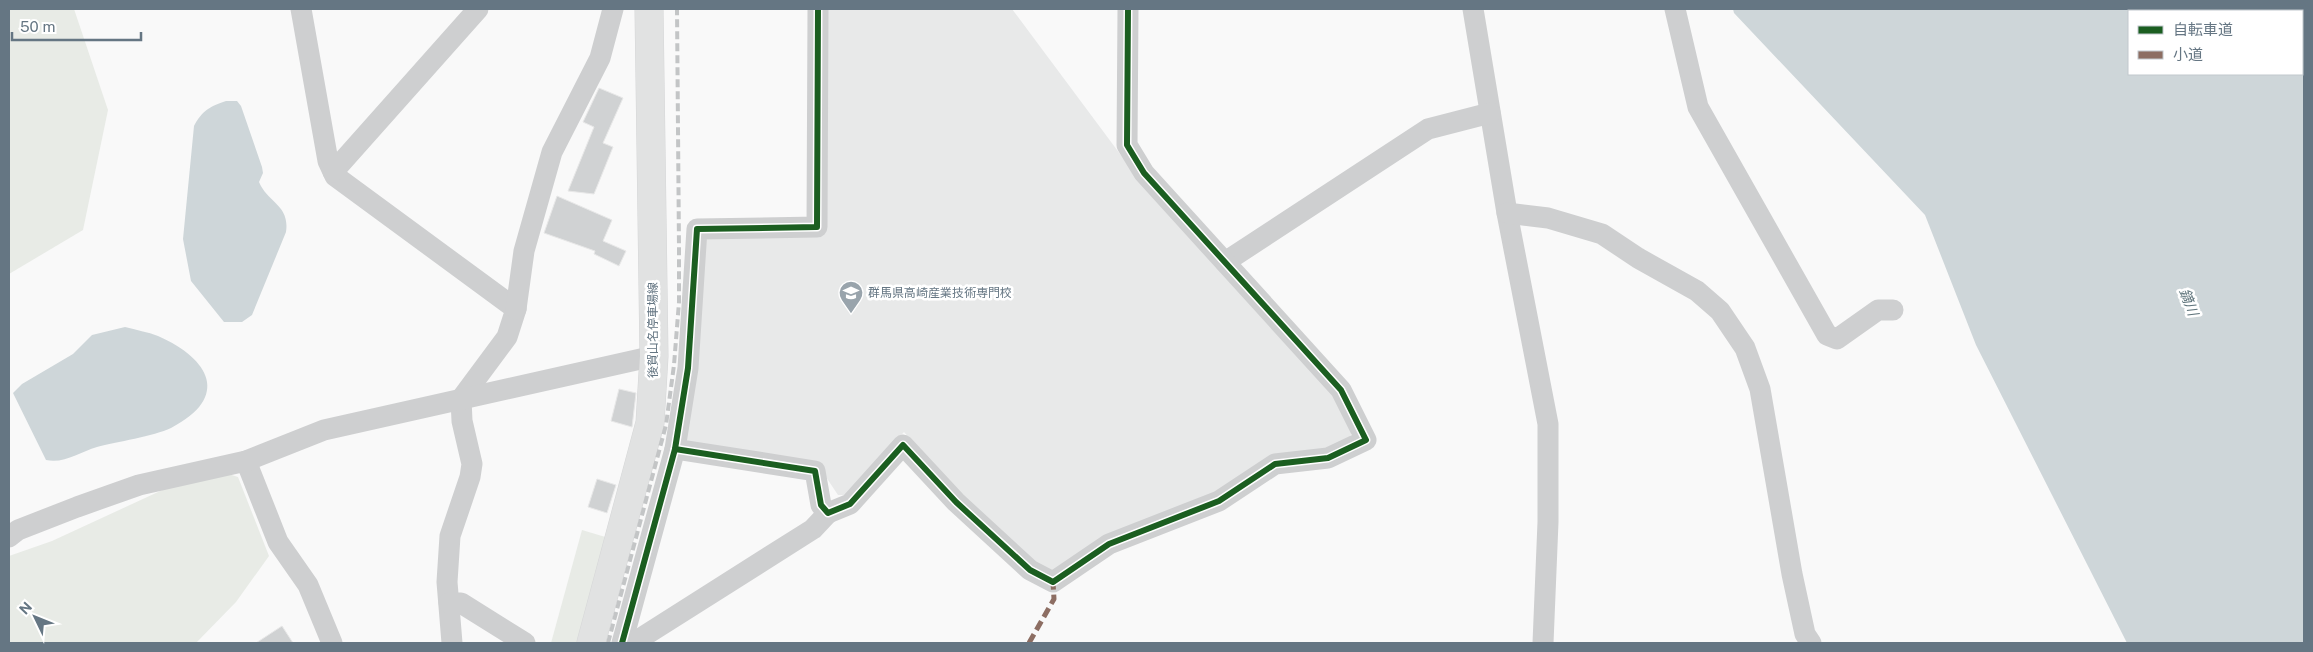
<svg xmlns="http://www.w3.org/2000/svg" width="2313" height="652" font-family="'Public Sans','Noto Sans JP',sans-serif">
	<rect width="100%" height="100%" fill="#f9f9f9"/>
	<polygon fill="#e8e9e9" points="824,9 1012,9 1123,158 1333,391 1352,432 1348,441 1236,483 1056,571 1046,571 958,493 904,432 845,495 838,495 820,468 688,443 684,438 702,239 821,233"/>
	<g fill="#e8ebe6">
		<polygon points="9,9 74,9 108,110 83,230 9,274"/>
		<polygon points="210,468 238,477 269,556 236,602 196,643 9,643 9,556 52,541"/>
		<polygon points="582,530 612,539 584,643 551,643"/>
	</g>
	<g fill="#ced6d9" fill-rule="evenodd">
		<path d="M1733,9h571v634h-177l-151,-298 -51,-130 -191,-202zM2129,11h173v63h-173z"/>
		<path d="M226,101h11l4,5 21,61 1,6 -4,9c9,21 31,23 27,50l-34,83 -10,7h-18l-33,-41 -8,-42 11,-113c8,-15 16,-20 32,-25z"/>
		<path d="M125,327c11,3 23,5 33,9 52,23 73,61 13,92 -17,8 -55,14 -74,19 -17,5 -33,17 -51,13l-33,-67 9,-9 51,-30 19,-19z"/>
	</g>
	<g fill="#d0d2d3" stroke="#e8e8e8">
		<polygon points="599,88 623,98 603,143 613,147 594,194 568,191 594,127 583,122"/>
		<polygon points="557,196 612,220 603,241 626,251 619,266 594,254 595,251 544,233"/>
		<polygon points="619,389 636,393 632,427 611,421"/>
		<polygon points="597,479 616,485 607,513 588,507"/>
		<polygon points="282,626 293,643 256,643"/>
	</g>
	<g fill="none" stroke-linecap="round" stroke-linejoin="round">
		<defs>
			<polyline id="major" points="591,643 650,423 654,356 649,9"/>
		</defs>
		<use href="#major" stroke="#d5d6d7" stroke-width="29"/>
		<g stroke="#cecfd0" stroke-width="21">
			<polyline points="301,9 328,161 335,176 516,309 507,337 461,399 462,421 472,464 470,477 450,536 447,582 452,643"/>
			<polyline points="1473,9 1507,213 1548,424 1548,522 1543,643"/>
			<polyline points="1675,9 1698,107 1827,335 1837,339 1878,310 1893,310"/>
			<polyline points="333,172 478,9"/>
			<polyline points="1507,213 1548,218 1602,234 1638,258 1697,291 1720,311 1745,348 1760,389 1792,574 1805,634 1811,643"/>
			<polyline points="1225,262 1428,129 1490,113"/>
			<polyline points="516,309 524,251 552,152 600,58 613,9"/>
			<polyline points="675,449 815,471 821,505 828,513 850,504 903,445 956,502 1030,570 1053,582 1109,544 1219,501 1275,464 1328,458 1366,440 1341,390 1144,173 1127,145 1128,9"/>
			<polyline points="246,461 278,542 308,585 332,643"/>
			<polyline points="9,537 18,530 77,507 139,485 246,461 324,430 654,356"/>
			<polyline points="449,603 461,603 525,643"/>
			<polyline points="622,643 675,449 688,368 697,229 817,227 818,9"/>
			<polyline points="633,643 813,529 828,513"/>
		</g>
		<use href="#major" stroke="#e1e2e2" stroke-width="28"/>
		<polyline stroke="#c3c5c6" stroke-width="4" stroke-dasharray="8 4" stroke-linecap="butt" points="608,643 666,425 674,365 679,302 679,249 677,9"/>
		<polyline stroke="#8d6e63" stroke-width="5" stroke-dasharray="10 5" stroke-linecap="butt" points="1029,643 1054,599 1053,582"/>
		<defs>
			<g id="cycleway">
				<polyline points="675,449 815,471 821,505 828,513 850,504 903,445 956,502 1030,570 1053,582 1109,544 1219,501 1275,464 1328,458 1366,440 1341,390 1144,173 1127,145 1128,9"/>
				<polyline points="622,643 675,449 688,368 697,229 817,227 818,9"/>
			</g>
		</defs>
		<use href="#cycleway" stroke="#fff" stroke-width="9"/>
		<use href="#cycleway" stroke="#1b5e20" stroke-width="6"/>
	</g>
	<defs>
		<symbol id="school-pin" viewBox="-11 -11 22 30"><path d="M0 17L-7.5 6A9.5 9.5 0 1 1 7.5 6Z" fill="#99a4ac" stroke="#fff"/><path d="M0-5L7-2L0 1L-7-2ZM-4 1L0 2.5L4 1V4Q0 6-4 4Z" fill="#fff"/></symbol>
	</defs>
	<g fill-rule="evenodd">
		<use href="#school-pin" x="837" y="279" width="28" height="38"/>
	</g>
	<g text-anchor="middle" stroke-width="5" stroke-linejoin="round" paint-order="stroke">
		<g font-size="12" fill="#657683" stroke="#fff" text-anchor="start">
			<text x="868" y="297">群馬県高崎産業技術専門校</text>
		</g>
		<g font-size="12" fill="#657683" stroke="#fff">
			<text transform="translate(653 330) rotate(-90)" y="4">後賀山名停車場線</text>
		</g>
		<g font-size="14" font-style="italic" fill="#60757c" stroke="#fff">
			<text transform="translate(2189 302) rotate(69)" y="5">鏑川</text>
		</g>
	</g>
	<rect width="2313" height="652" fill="none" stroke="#657683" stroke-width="20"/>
	<rect x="2128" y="10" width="175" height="65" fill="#ffffff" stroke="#c1c8cd"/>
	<rect x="2138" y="26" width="25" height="8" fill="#1b5e20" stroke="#c1c8cd"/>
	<text x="2173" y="35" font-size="15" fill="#657683">自転車道</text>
	<rect x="2138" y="51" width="25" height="8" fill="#8d6e63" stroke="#c1c8cd"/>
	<text x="2173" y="60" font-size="15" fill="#657683">小道</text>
	<g transform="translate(35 617) rotate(313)" stroke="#ffffff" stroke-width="4" paint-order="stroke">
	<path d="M0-4L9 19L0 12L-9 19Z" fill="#657683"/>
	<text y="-8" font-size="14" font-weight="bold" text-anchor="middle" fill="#657683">N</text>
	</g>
	<path d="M12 32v8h129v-8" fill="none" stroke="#657683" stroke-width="2.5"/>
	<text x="20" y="32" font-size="15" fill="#657683" stroke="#ffffff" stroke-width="4" paint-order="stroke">50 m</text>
</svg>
